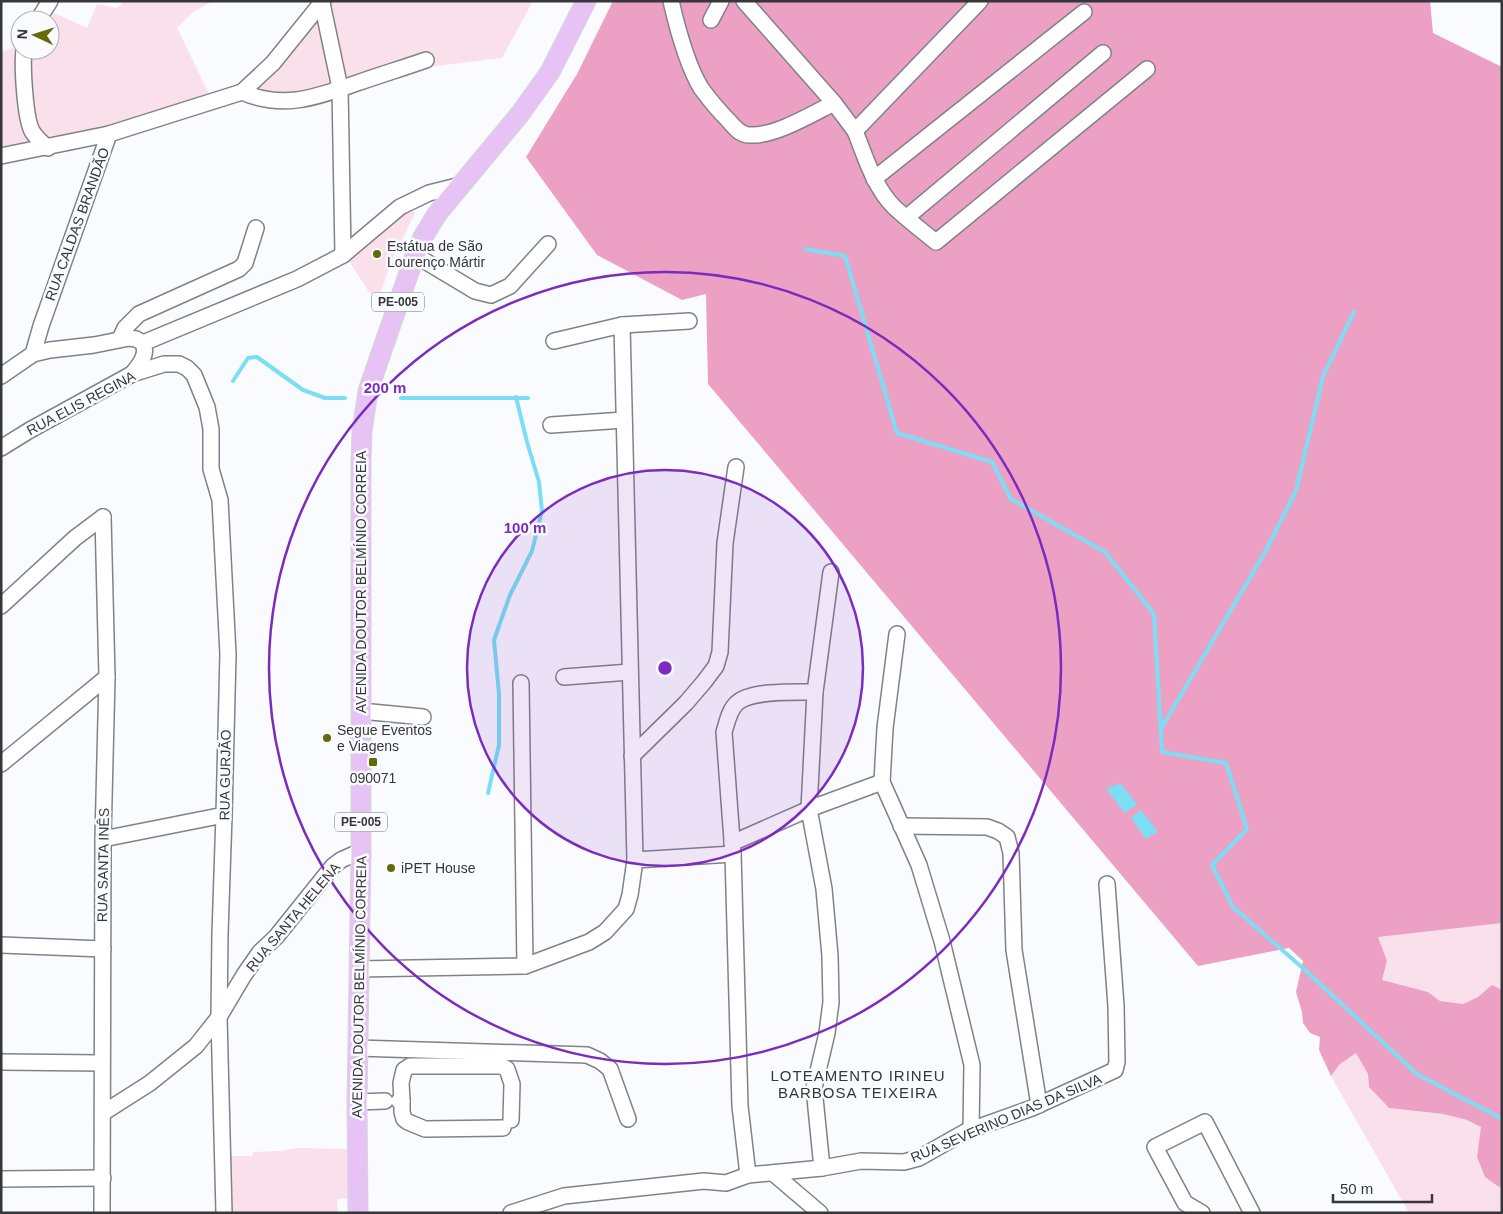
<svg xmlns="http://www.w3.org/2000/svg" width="1503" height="1214" font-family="Arial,sans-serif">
	<rect width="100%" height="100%" fill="#fafbfe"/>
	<g fill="#f9e0eb">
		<polygon points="124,1 213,1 193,12 177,28 210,96 101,129 48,141 39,127 30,105 29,57 32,50 50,50 49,20 54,13 87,28 97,4 117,8"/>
		<polygon points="326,1 533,1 502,58 412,69 349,79 345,78"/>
		<polygon points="321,12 336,84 310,92 284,93 256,91 291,54"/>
		<polygon points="19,46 35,145 1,150 1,52"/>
		<polygon points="416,211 391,262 377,304 345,255 400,215"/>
		<polygon points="1343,883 1502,884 1502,990 1491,986 1478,997 1463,1004 1440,1001 1428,992 1382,980 1387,961"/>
		<polygon points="1356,1053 1368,1074 1369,1087 1389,1108 1443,1114 1467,1120 1482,1127 1477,1157 1499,1187 1502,1186 1502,1213 1409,1213 1331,1076 1340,1064"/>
		<polygon points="298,1148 347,1149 348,1198 337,1199 338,1213 228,1213 227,1156 252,1156 253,1152 280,1151"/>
	</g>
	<polygon fill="#eca1c4" points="613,1 1430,1 1433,33 1502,67 1502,923 1378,937 1387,961 1382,980 1428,992 1440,1001 1463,1004 1478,997 1492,985 1502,990 1502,1186 1499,1187 1485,1177 1477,1157 1481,1127 1467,1120 1443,1114 1389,1108 1369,1087 1368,1074 1356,1053 1340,1064 1331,1076 1319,1050 1320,1037 1310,1033 1303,1023 1302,1012 1296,992 1303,961 1289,948 1198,966 708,384 706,294 682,300 597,255 526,157 577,74"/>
	<g fill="#7bdef4">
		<polygon points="1120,783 1137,804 1125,813 1106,789"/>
		<polygon points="1141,810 1158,832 1146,839 1131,818"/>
	</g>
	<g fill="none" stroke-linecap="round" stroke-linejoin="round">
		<g stroke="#7bdef4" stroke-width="4">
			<polyline points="805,249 845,256 897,433 992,462 1011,499 1105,552 1154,614 1162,752 1226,763 1247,829 1212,865 1233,907 1305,970 1417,1074 1502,1119"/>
			<polyline points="233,381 248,358 257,357 303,390 325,398 345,398"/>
			<polyline points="401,398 528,398"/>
			<polyline points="1162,727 1265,552 1296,491 1323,376 1354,312"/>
			<polyline points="488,793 499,745 499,694 494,640 510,595 532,551 542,511 539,482 527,442 516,397"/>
		</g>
		<defs>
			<g id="minor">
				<path d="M671,1c6,26 16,64 30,87 8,11 17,22 27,32 6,7 12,15 21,15 25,2 63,-21 85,-32l21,28 125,-130"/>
				<polyline points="744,1 834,103"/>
				<polyline points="322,3 340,88 343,255"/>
				<polyline points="38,20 50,1"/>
				<polyline points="711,20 721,1"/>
				<path d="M24,50c-2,16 1,68 8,81 4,7 10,12 16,17"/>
				<path d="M242,92c42,18 74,5 115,-9 23,-8 46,-15 69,-23"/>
				<path d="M855,131c10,25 19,56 39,76 13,12 28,24 42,35l211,-173"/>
				<polyline points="1,156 109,134"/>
				<polyline points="874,179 1084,12"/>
				<polyline points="907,217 1103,53"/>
				<polyline points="415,255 475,291 491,295 510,286 548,244"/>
				<polyline points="120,339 125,328 139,314 239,269 245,263 256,228"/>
				<polyline points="554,341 622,325 689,321"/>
				<polyline points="143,343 297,279 343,255 400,207 429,193 461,185"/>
				<path d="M33,354l17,-4 44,-5 35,-7 7,1 7,4c5,12 -3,21 -11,31"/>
				<polyline points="1,376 33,354 41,326 109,134 242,92 273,63 323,1"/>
				<polyline points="551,425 624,420"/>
				<polyline points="1,448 30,430 132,374 164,364 179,364 187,368 194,375 207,407 211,429 211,469 220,500 228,654 224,815 220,934 219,1017 224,1213"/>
				<polyline points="1,606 75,538 103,517"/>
				<polyline points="897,634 885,728 882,782 919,865 942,941 972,1065 971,1130"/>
				<polyline points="564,677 630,672"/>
				<polyline points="521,683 525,966"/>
				<polyline points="815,692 809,809 824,889 830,956 831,1002 827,1033 814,1088 822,1168"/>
				<polyline points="361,711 423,717"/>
				<polyline points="632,756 686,703 704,682 716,666 720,652 725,543 736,467"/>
				<polyline points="1,764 107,677"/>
				<polyline points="901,826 987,827 998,831 1007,837 1011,853 1014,950 1039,1105"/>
				<polyline points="103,839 224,815"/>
				<polyline points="732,843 809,809 882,782"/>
				<polyline points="635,860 733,854"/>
				<polyline points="1,945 103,949"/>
				<polyline points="359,969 525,966 589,942 605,932 626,909 630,895 635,860 622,325"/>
				<polyline points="357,1048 587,1055 600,1061 610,1069 628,1119"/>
				<polyline points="1,1062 102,1063"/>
				<polyline points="399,1101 402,1101 402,1112 404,1119 408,1122 425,1129 503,1128"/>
				<polyline points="402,1101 401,1083 404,1070 410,1066 501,1066 507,1069 512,1084 511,1120"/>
				<polyline points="357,1102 385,1101"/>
				<polyline points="103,1113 150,1083 196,1046 219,1017 244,975 260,952 276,937 333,866 341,860 361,851"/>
				<polyline points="773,1173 820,1213"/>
				<path d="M748,1175l-8,-69 -7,-252 -9,-122c3,-9 5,-22 13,-29 14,-13 59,-11 78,-11l16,-120"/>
				<polyline points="1,1179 103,1178"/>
				<polyline points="102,1213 103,839 107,677 103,517"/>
				<polyline points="511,1213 564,1196 704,1181 726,1183 748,1175 822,1168 861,1161 904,1162 919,1158 965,1132 1032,1108 1115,1070 1117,1062 1116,1006 1107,884"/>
				<polyline points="1202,1213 1185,1203 1155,1147 1205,1122 1252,1213"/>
			</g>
			<polyline id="major" points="358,1213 357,1102 361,851 361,462 362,431 368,391 415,255 423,237 437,214 520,114 550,72 586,1"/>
		</defs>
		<use href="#minor" stroke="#818289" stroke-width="18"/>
		<use href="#major" stroke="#d7d7d8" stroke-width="21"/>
		<use href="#minor" stroke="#fff" stroke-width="15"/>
		<use href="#major" stroke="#e6c3f4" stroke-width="19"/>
	</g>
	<circle cx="665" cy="668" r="198" fill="#7b2cbf" fill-opacity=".12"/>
	<g fill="none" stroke="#7b2cbf" stroke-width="2.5">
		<circle cx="665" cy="668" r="198"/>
		<circle cx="665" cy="668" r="396"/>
	</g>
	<g fill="#656909" stroke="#fafbfe" stroke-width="2">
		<circle cx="377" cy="254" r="5"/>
		<circle cx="327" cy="738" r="5"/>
		<rect x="368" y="757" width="10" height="10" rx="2.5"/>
		<circle cx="391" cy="868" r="5"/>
	</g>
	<g text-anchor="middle" stroke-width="5" stroke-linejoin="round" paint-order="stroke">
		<g fill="#fafbfe" stroke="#727275" stroke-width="1">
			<rect x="372" y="292.5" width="52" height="19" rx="4"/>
			<rect x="335" y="812.5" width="52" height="19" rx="4"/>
		</g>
		<g font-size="12" font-weight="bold" fill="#37373a">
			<text x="398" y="306">PE-005</text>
			<text x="361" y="826">PE-005</text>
		</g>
		<g font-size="14" fill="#37373a" stroke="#fafbfe">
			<text transform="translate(77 224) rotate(-70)" y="5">RUA CALDAS BRANDÃO</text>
			<text transform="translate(81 403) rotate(-28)" y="5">RUA ELIS REGINA</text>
			<text transform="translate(361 582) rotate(-90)" y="5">AVENIDA DOUTOR BELMÍNIO CORREIA</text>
			<text transform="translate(225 775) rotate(-89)" y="5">RUA GURJÃO</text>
			<text transform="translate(103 865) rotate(-89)" y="5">RUA SANTA INÊS</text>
			<text transform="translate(293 917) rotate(-50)" y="5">RUA SANTA HELENA</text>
			<text transform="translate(359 987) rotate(-89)" y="5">AVENIDA DOUTOR BELMÍNIO CORREIA</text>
			<text transform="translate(1006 1118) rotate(-23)" y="5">RUA SEVERINO DIAS DA SILVA</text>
		</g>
		<g font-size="14" fill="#37373a" stroke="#fafbfe" text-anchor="start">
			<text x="387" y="251">Estátua de São<tspan x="387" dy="16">Lourenço Mártir</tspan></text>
			<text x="337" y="735">Segue Eventos<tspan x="337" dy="16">e Viagens</tspan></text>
			<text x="373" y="783" text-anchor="middle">090071</text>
			<text x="401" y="873">iPET House</text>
		</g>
		<g font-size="15" letter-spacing="1" fill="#37373a" stroke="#fafbfe">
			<text x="858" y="1081">LOTEAMENTO IRINEU<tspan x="858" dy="17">BARBOSA TEIXEIRA</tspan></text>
		</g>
	</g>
	<circle cx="665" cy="668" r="8" fill="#7b2cbf" stroke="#fafbfe" stroke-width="2.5"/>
	<g font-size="15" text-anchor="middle" font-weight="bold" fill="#7b2cbf" stroke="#fafbfe" stroke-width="5" stroke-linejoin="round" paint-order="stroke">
		<text x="385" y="393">200 m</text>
		<text x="525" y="533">100 m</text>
	</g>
	<rect width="1503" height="1214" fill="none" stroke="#37373a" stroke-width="5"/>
	<g transform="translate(35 35) rotate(274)"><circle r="24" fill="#fafbfe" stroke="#acadb0"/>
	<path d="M0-4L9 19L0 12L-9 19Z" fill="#656909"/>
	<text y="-8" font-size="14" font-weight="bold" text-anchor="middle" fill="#37373a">N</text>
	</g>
	<path d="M1333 1194v8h99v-8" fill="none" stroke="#37373a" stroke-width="2.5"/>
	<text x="1340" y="1194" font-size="15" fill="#37373a" stroke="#fafbfe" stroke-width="4" paint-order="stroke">50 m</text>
</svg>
